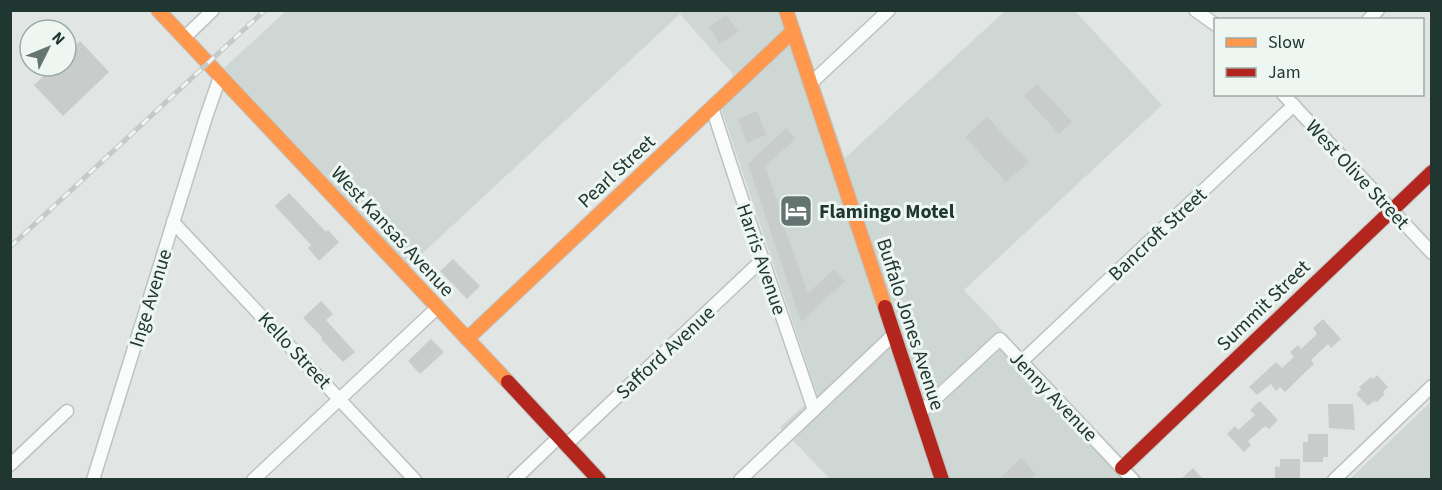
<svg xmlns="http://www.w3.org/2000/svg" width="1442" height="490" font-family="'Source Sans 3',sans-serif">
	<rect width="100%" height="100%" fill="#e1e6e4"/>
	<g fill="#ced7d4">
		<polygon points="286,11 794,11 845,158 1005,11 1075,11 1162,105 964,290 1143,479 830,479 780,427 817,394 722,111 733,74 680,14 409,266 224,68"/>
		<polygon points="1431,402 1431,479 1350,479"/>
	</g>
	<g fill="#c8cdcb">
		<polygon points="726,15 738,31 720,44 709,27"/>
		<polygon points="80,41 109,72 63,116 34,85 54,66 66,66 66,55"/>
		<polygon points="1037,84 1072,122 1059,134 1024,96"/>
		<polygon points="757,111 766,135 747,143 738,119"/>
		<polygon points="987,117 1029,162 1006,182 965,137"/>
		<polygon points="786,128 796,138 765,167 779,205 803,197 808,209 781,218 808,293 834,269 845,281 801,322 748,164"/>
		<polygon points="289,193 326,232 328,230 339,242 319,261 308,248 311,245 275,206"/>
		<polygon points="453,259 480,286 467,299 440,271"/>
		<polygon points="321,301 333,314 326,320 355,352 343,362 321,339 322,337 303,318"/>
		<polygon points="1323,319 1341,339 1331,348 1328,344 1311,360 1314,364 1285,392 1280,387 1276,391 1271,384 1257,395 1249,387 1276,362 1282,368 1294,357 1290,352 1298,345 1301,349 1317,334 1313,328"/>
		<polygon points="431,339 444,352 420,374 408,361"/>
		<polygon points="1377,375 1388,387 1383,392 1385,394 1377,402 1374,401 1368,406 1356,394 1361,389 1359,387 1371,377 1373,379"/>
		<polygon points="1260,401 1278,420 1269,429 1265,426 1248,441 1251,445 1244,452 1227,434 1235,426 1238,430 1255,415 1250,410"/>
		<polygon points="1328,404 1353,404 1355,430 1329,428"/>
		<polygon points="1308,434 1328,434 1328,457 1323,457 1323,462 1303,462 1303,442 1308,442"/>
		<polygon points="1021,458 1036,474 1030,480 998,480"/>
		<polygon points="1280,459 1300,459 1300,480 1275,480 1275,466 1280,467"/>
		<polygon points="1193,468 1204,480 1180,480"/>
	</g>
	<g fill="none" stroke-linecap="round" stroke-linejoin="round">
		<defs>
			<g id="street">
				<polyline points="1195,10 1216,25"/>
				<polyline points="1368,20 1378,10"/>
				<polyline points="184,38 213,10"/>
				<polyline points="810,84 889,10"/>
				<polyline points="1283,94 1432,253"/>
				<path d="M712,107c32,102 68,202 102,303"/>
				<polyline points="173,222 415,480"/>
				<polyline points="1021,362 1294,105"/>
				<polyline points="920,413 1000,339 1133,480"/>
				<polyline points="566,445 763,259"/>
				<polyline points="10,465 67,411"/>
				<polyline points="93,480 206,117 220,77"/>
				<polyline points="253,480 438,307"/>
				<polyline points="514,480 559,437"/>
				<polyline points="740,480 893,335"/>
				<polyline points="1334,480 1432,386"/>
			</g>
			<g id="slow">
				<polyline points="158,10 508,382"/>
				<polyline points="786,10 885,307"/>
				<polyline points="467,339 793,31"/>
			</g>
			<g id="jam">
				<polyline points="885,307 942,480"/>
				<polyline points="508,382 599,480"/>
				<polyline points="1122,468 1432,172"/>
			</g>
		</defs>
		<use href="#street" stroke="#bec3c1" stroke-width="15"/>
		<use href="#slow" stroke="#bdc4c1" stroke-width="16"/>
		<use href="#jam" stroke="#bdc4c1" stroke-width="16"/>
		<use href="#street" stroke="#fafbfb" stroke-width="12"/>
		<use href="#slow" stroke="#ff974d" stroke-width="14"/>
		<use href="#jam" stroke="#b3261e" stroke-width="14"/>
		<defs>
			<polyline id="rail" points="10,247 265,10"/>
		</defs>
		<use href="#rail" stroke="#c5c9c8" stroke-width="5"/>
		<use href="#rail" stroke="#eef6f2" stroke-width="3" stroke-dasharray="9" stroke-linecap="butt"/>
	</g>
	<defs>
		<symbol id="hotel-square" viewBox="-11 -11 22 22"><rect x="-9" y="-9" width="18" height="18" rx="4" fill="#647470" stroke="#eef6f2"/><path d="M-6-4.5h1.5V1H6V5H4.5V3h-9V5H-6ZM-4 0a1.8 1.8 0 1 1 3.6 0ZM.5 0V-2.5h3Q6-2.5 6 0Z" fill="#fff"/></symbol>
	</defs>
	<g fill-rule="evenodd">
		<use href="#hotel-square" x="777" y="192" width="38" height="38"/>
	</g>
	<g text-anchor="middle" stroke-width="6" stroke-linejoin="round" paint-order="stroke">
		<g font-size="20" fill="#203731" stroke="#eef6f2">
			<text transform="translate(616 171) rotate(-43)" y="7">Pearl Street</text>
			<text transform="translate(1358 174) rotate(47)" y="7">West Olive Street</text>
			<text transform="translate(393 231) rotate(47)" y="7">West Kansas Avenue</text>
			<text transform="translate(1157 234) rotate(-43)" y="7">Bancroft Street</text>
			<text transform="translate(762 259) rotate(71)" y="7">Harris Avenue</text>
			<text transform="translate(150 298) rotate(-73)" y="7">Inge Avenue</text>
			<text transform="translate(1263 305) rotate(-44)" y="7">Summit Street</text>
			<text transform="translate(911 324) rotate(72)" y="7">Buffalo Jones Avenue</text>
			<text transform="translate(295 350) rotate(47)" y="7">Kello Street</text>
			<text transform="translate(665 352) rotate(-43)" y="7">Safford Avenue</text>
			<text transform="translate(1054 396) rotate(46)" y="7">Jenny Avenue</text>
		</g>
		<g font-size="20" font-weight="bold" fill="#203731" stroke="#eef6f2" text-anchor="start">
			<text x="819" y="218">Flamingo Motel</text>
		</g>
	</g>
	<rect width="1442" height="490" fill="none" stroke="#203731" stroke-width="24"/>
	<rect x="1214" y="18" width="210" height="78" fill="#eef6f2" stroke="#9caaa5" stroke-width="1.5"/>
	<rect x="1226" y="38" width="30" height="9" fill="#ff974d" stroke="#9caaa5" stroke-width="1.5"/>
	<text x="1268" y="48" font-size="18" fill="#203731">Slow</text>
	<rect x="1226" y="68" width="30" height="9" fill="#b3261e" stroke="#9caaa5" stroke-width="1.5"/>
	<text x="1268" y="78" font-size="18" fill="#203731">Jam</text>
	<g transform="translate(48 48) rotate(47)"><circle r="28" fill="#eef6f2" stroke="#9caaa5" stroke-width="1.5"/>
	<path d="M0-4.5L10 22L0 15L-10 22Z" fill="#647470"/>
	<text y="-9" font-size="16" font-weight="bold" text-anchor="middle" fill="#203731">N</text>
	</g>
</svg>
